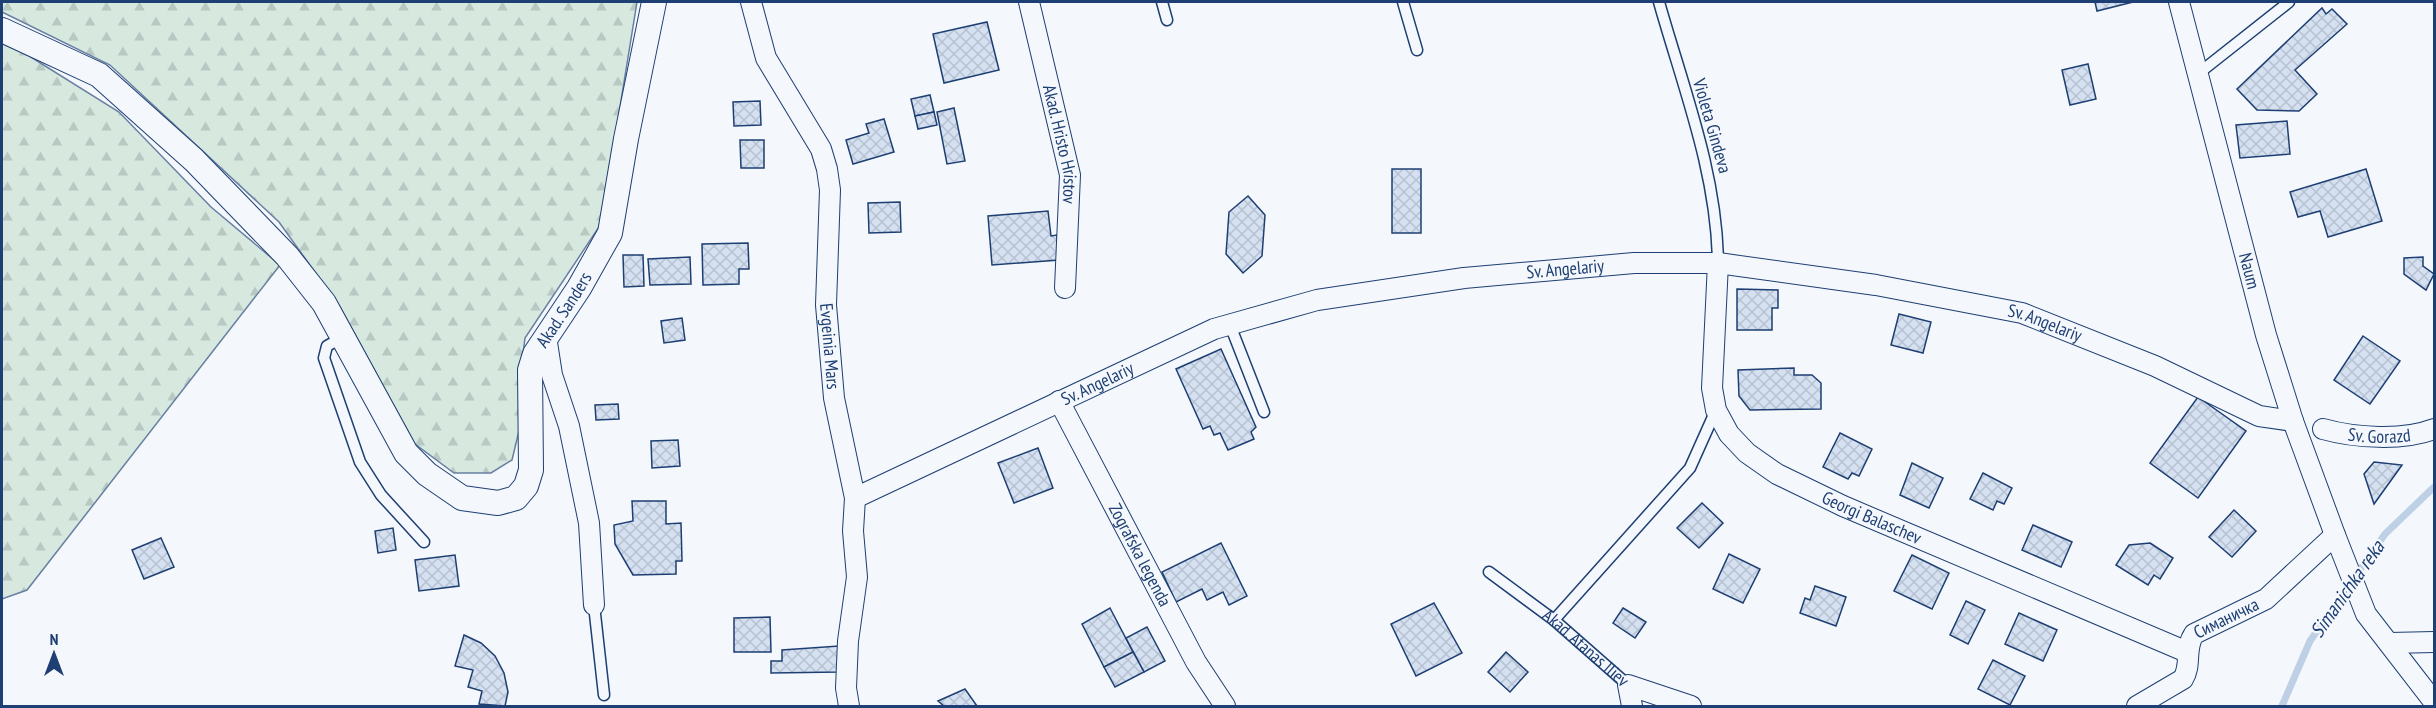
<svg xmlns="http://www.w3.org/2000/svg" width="2436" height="708" font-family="'PT Sans Narrow',sans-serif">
	<defs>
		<pattern id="forest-firs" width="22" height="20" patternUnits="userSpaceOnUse" patternTransform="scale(1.5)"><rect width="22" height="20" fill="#d7e8df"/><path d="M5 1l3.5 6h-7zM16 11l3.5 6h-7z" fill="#b8c8c3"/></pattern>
		<pattern id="building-cross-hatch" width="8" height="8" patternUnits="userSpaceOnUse" patternTransform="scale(1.5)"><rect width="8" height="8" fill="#d5e0f0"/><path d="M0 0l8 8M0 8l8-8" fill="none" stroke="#b6c1d1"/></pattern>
	</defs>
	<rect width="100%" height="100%" fill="#f4f7fb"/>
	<g fill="url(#forest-firs)" stroke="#687fa3" stroke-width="1.5">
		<polygon points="2,2 637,2 601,224 525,338 520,379 519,431 512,460 491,473 454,473 415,444 340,307 279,222 110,65 2,12"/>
		<polygon points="2,39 119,112 211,207 280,265 27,590 2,599"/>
	</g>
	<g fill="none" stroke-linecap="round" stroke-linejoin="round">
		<polyline stroke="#bed0e5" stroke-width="7" points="2282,706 2310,641 2385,534 2434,487"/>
	</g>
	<g fill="url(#building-cross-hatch)" stroke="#1d3f73" stroke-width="1.5">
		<polygon points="2095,2 2133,2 2097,11"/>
		<polygon points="2322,8 2326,14 2332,9 2347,24 2295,70 2317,94 2299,111 2257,110 2237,89"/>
		<polygon points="987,22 999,70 944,83 933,34"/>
		<polygon points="2088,64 2096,99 2070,105 2062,70"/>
		<polygon points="930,95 934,112 915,116 911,99"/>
		<polygon points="760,101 761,125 734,126 733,102"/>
		<polygon points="954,108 965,161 947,164 937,112"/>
		<polygon points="934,112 937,125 918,129 915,116"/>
		<polygon points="884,119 894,152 853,164 846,140 869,133 866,124"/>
		<polygon points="2287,121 2290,154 2240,158 2236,125"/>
		<polygon points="740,140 764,140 764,168 741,168"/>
		<rect x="1392" y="169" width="29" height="64"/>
		<polygon points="2366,169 2382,221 2328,237 2320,211 2298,217 2290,192"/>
		<polygon points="1248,196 1265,215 1262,256 1243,273 1226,254 1229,212"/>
		<polygon points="900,202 901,232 869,233 868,203"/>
		<polygon points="1048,211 1051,236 1057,235 1059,260 992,265 988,216"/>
		<polygon points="748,243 749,269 739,269 739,284 703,285 702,244"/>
		<polygon points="623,255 643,255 644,286 624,287"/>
		<polygon points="690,257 691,284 650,285 648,259"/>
		<polygon points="2423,257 2423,266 2434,274 2426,290 2404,274 2404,258"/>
		<polygon points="1737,289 1778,290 1778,308 1772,308 1772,330 1737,330"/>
		<polygon points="1899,314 1931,322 1923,353 1891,345"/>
		<polygon points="682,318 685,340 664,343 661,321"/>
		<polygon points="2363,336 2400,361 2370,404 2334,380"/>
		<polygon points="1221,349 1256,427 1251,432 1254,439 1228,450 1220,433 1214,435 1210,426 1203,429 1176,369"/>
		<polygon points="1794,368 1794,375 1812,375 1821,383 1821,409 1750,410 1739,396 1738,370"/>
		<polygon points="2198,397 2246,431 2198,498 2150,463"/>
		<polygon points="618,404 619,419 596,420 595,405"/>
		<polygon points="1840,433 1872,449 1859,476 1852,473 1848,479 1823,467"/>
		<polygon points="678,440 680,466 652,468 651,441"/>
		<polygon points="1038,448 1053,488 1014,503 998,463"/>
		<polygon points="2374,462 2402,465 2374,504 2364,474"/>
		<polygon points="1912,463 1943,478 1929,508 1900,495"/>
		<polygon points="1983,473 2012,488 2004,504 1997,501 1993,510 1970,499"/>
		<polygon points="632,501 666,501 666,524 681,523 682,561 676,561 676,574 633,575 615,544 614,525 633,521"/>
		<polygon points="1702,503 1723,523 1699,548 1677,528"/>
		<polygon points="2234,510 2256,531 2232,557 2209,537"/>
		<polygon points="2033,525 2072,542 2061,567 2022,550"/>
		<polygon points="393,528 396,550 378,553 375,531"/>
		<polygon points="161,538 174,567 144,579 132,550"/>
		<polygon points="1221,543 1247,596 1229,605 1223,592 1207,600 1202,589 1176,602 1162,572"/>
		<polygon points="2150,543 2173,558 2160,579 2154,575 2148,585 2116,565 2129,545"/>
		<polygon points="1729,554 1760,569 1743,603 1713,589"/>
		<polygon points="455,555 459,586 419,591 415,560"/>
		<polygon points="1912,555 1949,573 1932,609 1894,591"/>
		<polygon points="1815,586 1846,597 1836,626 1800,613 1805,598 1810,600"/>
		<polygon points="1966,601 1985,610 1968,644 1950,635"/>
		<polygon points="1434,603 1462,653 1416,676 1391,624"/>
		<polygon points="1110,608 1133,652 1104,667 1082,624"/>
		<polygon points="1623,608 1646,622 1635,638 1613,623"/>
		<polygon points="2019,613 2057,630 2043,661 2005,644"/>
		<polygon points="770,617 771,652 734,652 734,618"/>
		<polygon points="1147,627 1165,661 1144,672 1126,638"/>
		<polygon points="464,635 481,643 495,656 504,673 508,692 505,706 479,704 482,691 468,687 473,670 455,666"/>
		<polygon points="839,646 839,672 771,673 771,661 782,661 782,650"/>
		<polygon points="1133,652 1144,672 1115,687 1104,667"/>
		<polygon points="1506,652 1528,672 1510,692 1488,672"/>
		<polygon points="1993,660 2025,676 2010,705 1978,689"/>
		<polygon points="965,689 977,706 944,706 938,701"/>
	</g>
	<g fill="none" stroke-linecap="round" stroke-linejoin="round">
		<defs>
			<g id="service">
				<polyline points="1162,2 1167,20"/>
				<polyline points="1403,2 1417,50"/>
				<path d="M1659,2c24,85 58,171 59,261"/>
				<polyline points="2199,73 2289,2"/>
				<polyline points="1230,325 1264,412"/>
				<polyline points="343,337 327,346 324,358 360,462 381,495 424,542"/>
				<path id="s1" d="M1489,572l65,48 74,65"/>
				<polyline points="594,605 604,695"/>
				<polyline points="1554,620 1690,468 1716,410"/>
			</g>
			<g id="minor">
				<path id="s2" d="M751,2l15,56 55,91 6,20 3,21 -4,115 8,93 21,100 -2,33 4,46 -9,64 -2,47 3,18"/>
				<path id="s3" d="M1029,2l41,173 -5,113"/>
				<path id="s4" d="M2179,2l87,333 27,86 42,114 31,79 68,88"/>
				<path id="s5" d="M1718,263l-6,125 4,22 13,24 18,19 30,21 66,32 344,146"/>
				<polyline points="546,336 552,375 569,426 589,523 594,605"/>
				<path id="s6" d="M1059,401l137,261 29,44"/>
				<path id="s7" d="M2323,429c32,9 80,12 111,0"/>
				<path id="s8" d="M855,498l359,-169 103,-29 147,-22 170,-15h84l158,22 146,28 133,53 104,50 34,5"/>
				<polyline points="2390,643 2434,642"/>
				<polyline points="1632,706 1628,685 1691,706"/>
				<path id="s9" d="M2137,706l46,-27c9,-14 1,-30 11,-45l72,-35 69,-64"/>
			</g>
			<g id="tertiary">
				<path id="s10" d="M2,30l97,45 95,85 93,96 37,47 82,150 21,21 35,24 36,5 18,-5 10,-12 5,-16 -1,-100 5,-16 44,-66 31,-55 16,-94 28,-137"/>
			</g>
		</defs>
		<use href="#service" stroke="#1d3f73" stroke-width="13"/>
		<use href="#minor" stroke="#1d3f73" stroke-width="22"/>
		<use href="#tertiary" stroke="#1d3f73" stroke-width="26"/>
		<use href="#service" stroke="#f4f7fb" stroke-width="10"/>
		<use href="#minor" stroke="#f4f7fb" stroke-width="20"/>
		<use href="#tertiary" stroke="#f4f7fb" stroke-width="24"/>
	</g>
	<g text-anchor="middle" stroke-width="4.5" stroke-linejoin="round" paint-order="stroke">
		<g font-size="18" fill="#1d3f73" stroke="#f4f7fb">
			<text transform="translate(1712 126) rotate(74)" y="6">Violeta Gindeva</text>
			<text dy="6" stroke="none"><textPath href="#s3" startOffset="146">Akad. Hristo Hristov</textPath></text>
			<text dy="6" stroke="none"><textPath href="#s8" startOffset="754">Sv. Angelariy</textPath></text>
			<text dy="6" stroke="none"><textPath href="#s4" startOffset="278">Naum</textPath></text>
			<text dy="6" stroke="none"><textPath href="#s10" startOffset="928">Akad. Sanders</textPath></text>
			<text dy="6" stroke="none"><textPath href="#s8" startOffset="1240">Sv. Angelariy</textPath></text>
			<text dy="6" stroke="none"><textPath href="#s2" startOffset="363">Evgeinia Mars</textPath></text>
			<text dy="6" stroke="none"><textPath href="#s8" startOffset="268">Sv. Angelariy</textPath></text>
			<text dy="6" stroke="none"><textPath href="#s7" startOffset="57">Sv. Gorazd</textPath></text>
			<text dy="6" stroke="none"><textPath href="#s5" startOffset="342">Georgi Balaschev</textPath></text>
			<text dy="6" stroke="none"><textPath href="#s6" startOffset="174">Zografska legenda</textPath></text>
			<text dy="6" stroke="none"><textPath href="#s9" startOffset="136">Симаничка</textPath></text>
			<text dy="6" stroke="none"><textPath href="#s1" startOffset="123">Akad. Atanas Iliev</textPath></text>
		</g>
		<g font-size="20" font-style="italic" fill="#1d3f73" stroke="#f4f7fb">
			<text transform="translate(2347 589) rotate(-55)" y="7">Simanichka reka</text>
		</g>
	</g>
	<rect width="2436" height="708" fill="none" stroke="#1d3f73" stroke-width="6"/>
	<g transform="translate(54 654)" stroke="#f4f7fb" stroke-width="4.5" paint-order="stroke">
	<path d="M0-4.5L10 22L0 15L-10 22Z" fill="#1d3f73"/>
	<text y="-9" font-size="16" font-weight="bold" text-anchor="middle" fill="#1d3f73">N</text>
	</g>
</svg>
